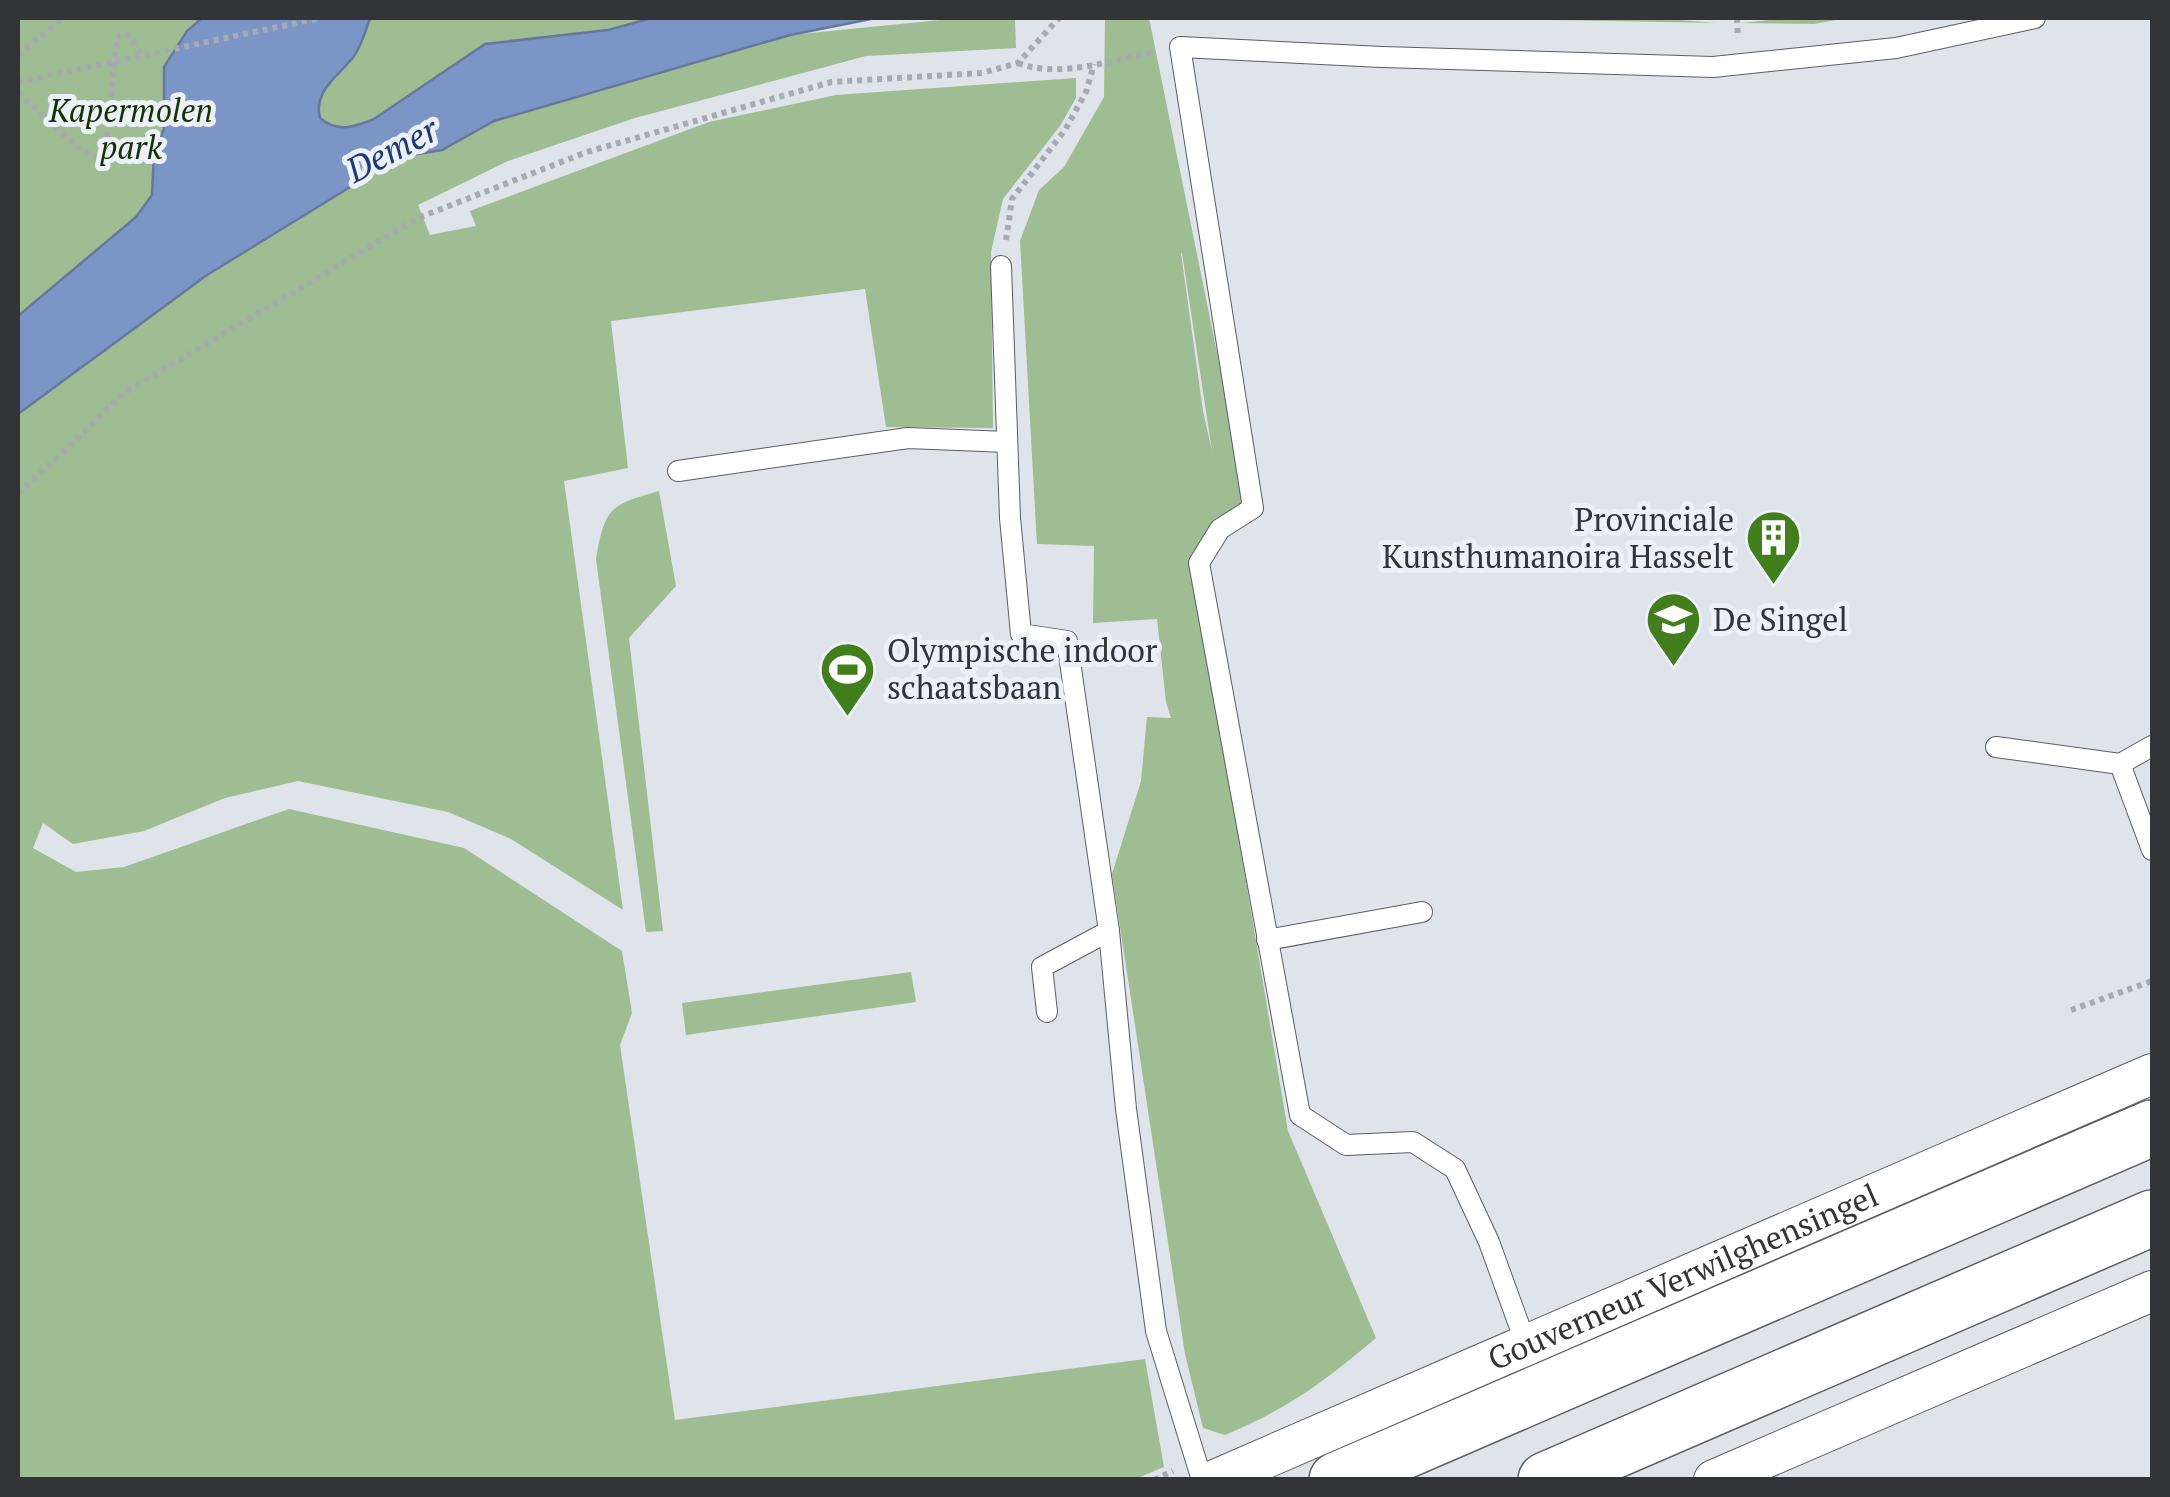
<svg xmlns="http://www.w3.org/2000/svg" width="2170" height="1497" font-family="'PT Serif',serif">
	<rect width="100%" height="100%" fill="#dfe3ea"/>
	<g fill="#9fbd92" fill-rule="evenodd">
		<polygon points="18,18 718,18 533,60 18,327"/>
		<polygon points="960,18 1015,18 1016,48 866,56 635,118 508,161 418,205 430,235 476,226 470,211 709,122 836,95 1076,78 1076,98 1060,126 1003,199 991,252 993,428 886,427 865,289 611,321 628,468 564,481 623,910 511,839 448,812 298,781 225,798 144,831 73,844 43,823 33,848 76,872 124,867 289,809 464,848 622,951 632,1013 620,1045 675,1420 1145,1359 1164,1467 1133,1480 18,1479 18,414 207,275 399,157 442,150 494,121 790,35"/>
		<path d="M1105,18h44l91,448 5,41 -53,54 96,570 88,207c-51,43 -88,71 -151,97l-22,-7 -18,-74 -73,-480 29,-93 6,-64 24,1 -5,-16 -9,-83 -64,4 1,-77 -57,-2 -17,-303 19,-51 25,-23 40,-70zM1181,253h1l30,198 -9,-40z"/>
		<polygon points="1442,18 1653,18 1717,23"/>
		<polygon points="1791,18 1847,18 1814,24 1741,23"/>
		<path d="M659,491l17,95 -47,52 34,293 -17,1 -50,-373c9,-52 14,-54 63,-68z"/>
		<polygon points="911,972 916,1002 686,1035 682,1003"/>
	</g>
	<path fill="#7c95c7" stroke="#66789c" stroke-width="2.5" d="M202,18h168c-4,12 -8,27 -16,38 -14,19 -41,34 -34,62 17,15 35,9 54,1l111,-75 123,-14 44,-12h224l-86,17 -296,86 -52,29 -43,7 -192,118 -189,139v-98l118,-99 16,-22 2,-42 10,-24v-62l23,-36z"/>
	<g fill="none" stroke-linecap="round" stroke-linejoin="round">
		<defs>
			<g id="service">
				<polyline points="1001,266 1010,518 1021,634 1067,641 1109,931 1042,967 1047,1012"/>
				<polyline points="678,471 908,438 1007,442"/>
				<polyline points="2152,746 2120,764 2152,850"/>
				<polyline points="1996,747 2120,764"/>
				<polyline points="1109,931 1126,1109 1156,1331 1202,1480"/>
				<polyline points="1267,940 1422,912"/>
				<polyline points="1527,1347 1489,1242 1455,1169 1413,1142 1346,1145 1300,1115 1199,563 1220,529 1253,508 1180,47 1382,57 1713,67 1896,48 2035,18"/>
			</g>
			<g id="minor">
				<path id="s1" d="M1215,1480l937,-406"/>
				<polyline points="1714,1480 2152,1291"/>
			</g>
			<g id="trunk">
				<polyline points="1337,1480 2152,1128"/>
				<polyline points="1546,1480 2152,1218"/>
			</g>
		</defs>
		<use href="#service" stroke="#5a5e64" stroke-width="22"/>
		<use href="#minor" stroke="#5a5e64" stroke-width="42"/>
		<use href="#trunk" stroke="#5a5e64" stroke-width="58"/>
		<g stroke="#a7aab0" stroke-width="6" stroke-dasharray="5 5" stroke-linecap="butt">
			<polyline points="1737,18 1738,38"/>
			<polyline points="18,55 63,18"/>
			<path d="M1018,63c40,16 95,-3 136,-11"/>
			<polyline points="18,82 320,18"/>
			<polyline points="18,92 77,147 95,158 102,157 106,149 117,38 123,33 131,37 141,56"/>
			<polyline points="1006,240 1012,199 1065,130 1086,92 1094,64"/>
			<polyline points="18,494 127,391 418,218 587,152 831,82 982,73 1018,63 1059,18"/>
			<polyline points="2071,1010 2152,981"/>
			<polyline points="1154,1480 1173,1471"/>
		</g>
		<use href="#service" stroke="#fff" stroke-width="20"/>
		<use href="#minor" stroke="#fff" stroke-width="40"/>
		<use href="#trunk" stroke="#fff" stroke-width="55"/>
	</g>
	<defs>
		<symbol id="building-pin" viewBox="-11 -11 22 30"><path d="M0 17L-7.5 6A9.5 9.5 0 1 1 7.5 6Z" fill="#427f1c" stroke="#ecf0f8"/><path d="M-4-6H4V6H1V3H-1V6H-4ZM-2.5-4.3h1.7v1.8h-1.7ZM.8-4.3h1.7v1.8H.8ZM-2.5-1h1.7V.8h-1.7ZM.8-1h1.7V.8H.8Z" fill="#fff"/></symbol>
		<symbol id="school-pin" viewBox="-11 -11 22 30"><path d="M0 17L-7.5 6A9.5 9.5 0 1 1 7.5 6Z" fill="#427f1c" stroke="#ecf0f8"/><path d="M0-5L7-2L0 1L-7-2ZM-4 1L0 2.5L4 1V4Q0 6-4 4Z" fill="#fff"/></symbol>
		<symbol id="stadium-pin" viewBox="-11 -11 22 30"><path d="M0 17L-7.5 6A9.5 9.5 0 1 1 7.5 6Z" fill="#427f1c" stroke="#ecf0f8"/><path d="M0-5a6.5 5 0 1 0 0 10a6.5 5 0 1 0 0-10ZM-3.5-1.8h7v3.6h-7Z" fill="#fff"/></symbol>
	</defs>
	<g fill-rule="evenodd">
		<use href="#building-pin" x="1742" y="506" width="63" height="86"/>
		<use href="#school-pin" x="1642" y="588" width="63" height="86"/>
		<use href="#stadium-pin" x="816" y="638" width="63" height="86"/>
	</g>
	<g text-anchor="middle" stroke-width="10" stroke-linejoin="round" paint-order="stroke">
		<g font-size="32" font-style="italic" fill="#133300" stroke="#ecf0f8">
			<text x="131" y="122">Kapermolen<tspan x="131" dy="37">park</tspan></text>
		</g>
		<g font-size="32" fill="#333437" stroke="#ecf0f8" text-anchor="start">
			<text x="1734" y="531" text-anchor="end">Provinciale<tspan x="1734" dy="37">Kunsthumanoira Hasselt</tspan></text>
			<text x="1713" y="631">De Singel</text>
			<text x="887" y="662">Olympische indoor<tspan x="887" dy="37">schaatsbaan</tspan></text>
		</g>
		<g font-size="32" fill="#333437" stroke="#ecf0f8">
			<text dy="11" stroke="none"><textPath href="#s1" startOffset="510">Gouverneur Verwilghensingel</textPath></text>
		</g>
		<g font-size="35" font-style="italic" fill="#1e3976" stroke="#ecf0f8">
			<text transform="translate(392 150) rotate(-28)" y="12">Demer</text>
		</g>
	</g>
	<rect width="2170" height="1497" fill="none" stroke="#333437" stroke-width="40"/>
</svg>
